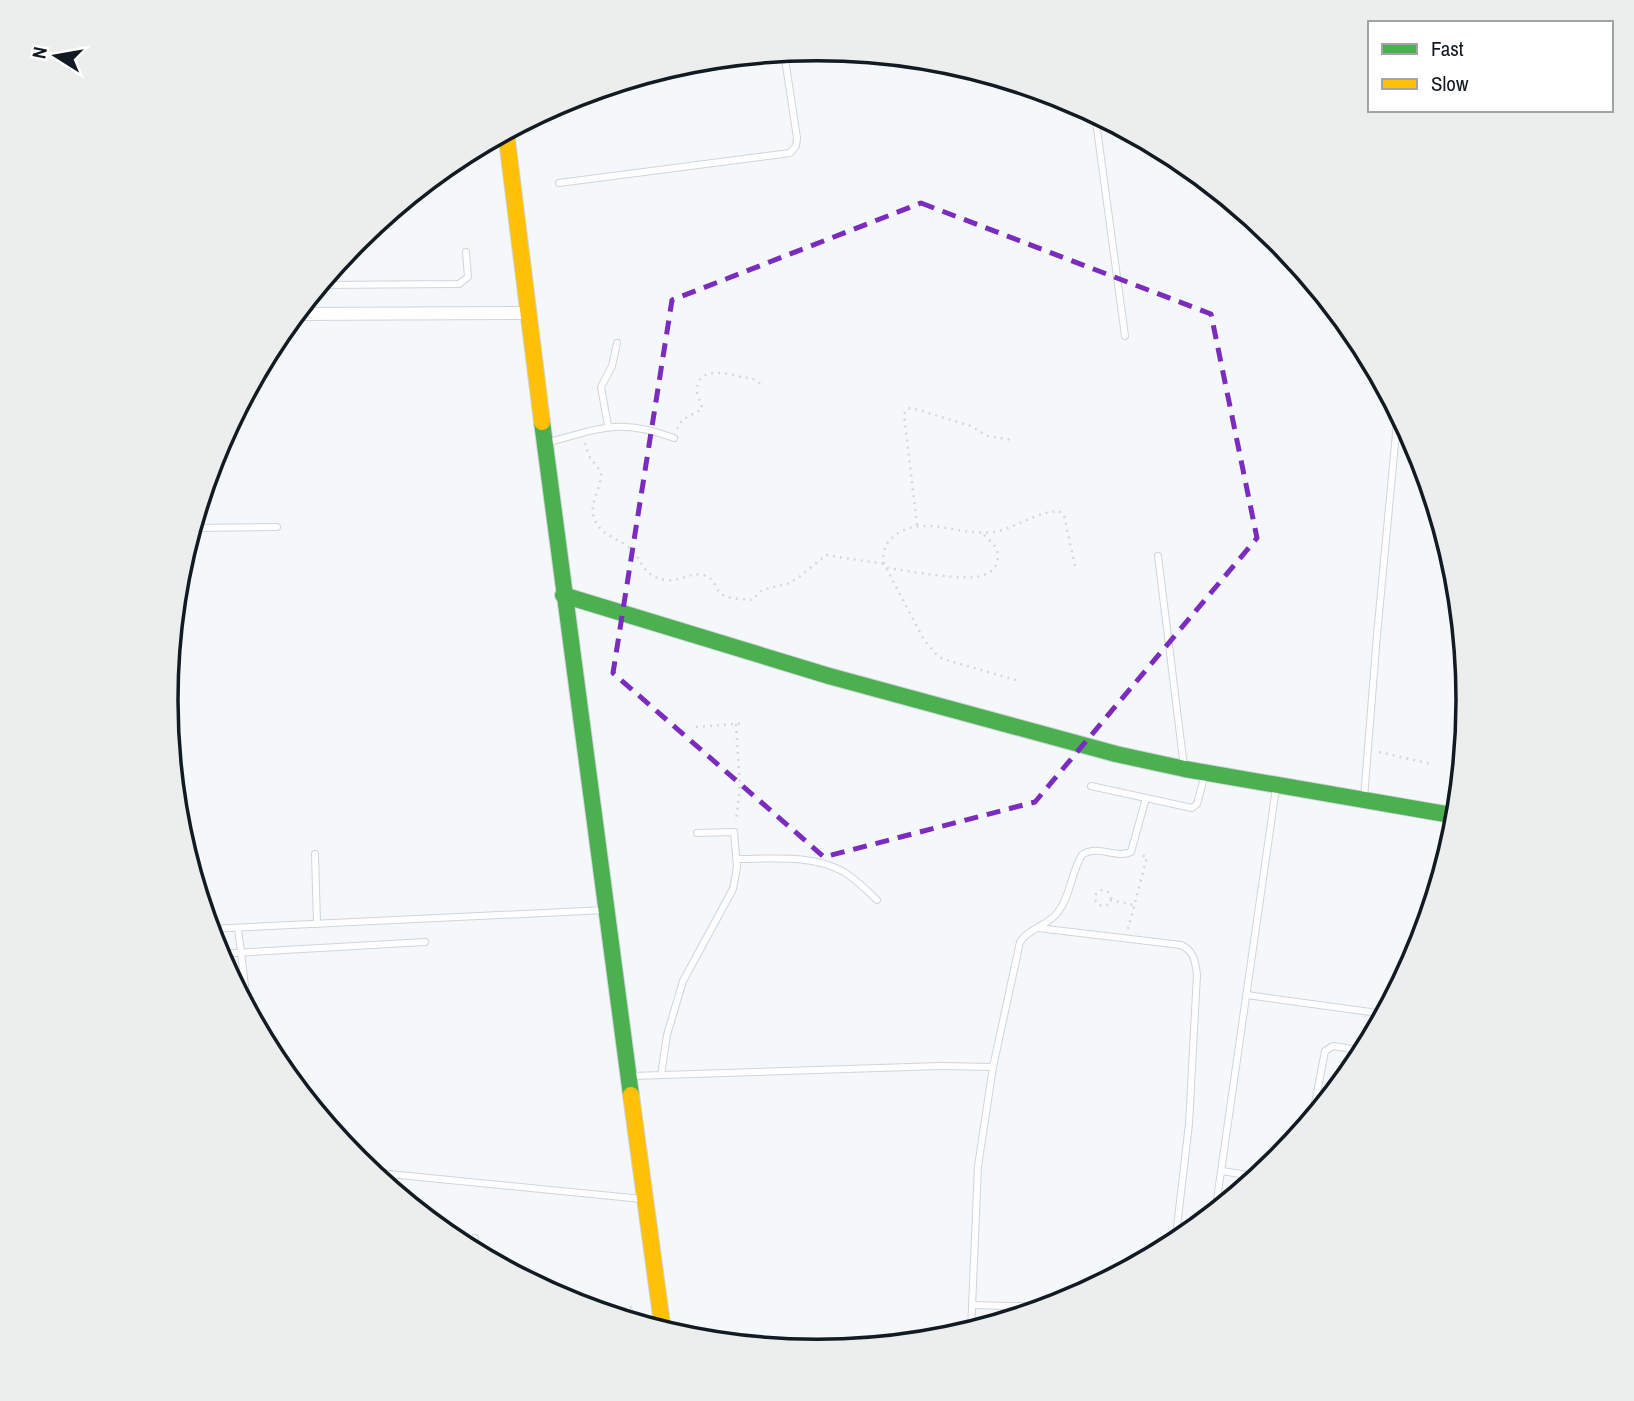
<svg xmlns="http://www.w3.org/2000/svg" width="1634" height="1401" font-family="'Archivo Narrow',sans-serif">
	<rect width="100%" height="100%" fill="#f5f8fb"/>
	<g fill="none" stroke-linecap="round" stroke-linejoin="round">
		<defs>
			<g id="lane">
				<polyline points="1095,114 1125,336"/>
				<polyline points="559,183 790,153 796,146 797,138 784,52"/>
				<polyline points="319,285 459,284 468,277 466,252"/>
				<polyline points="608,426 601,387 612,366 617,343"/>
				<path d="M545,443c55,-14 73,-26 129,-5"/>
				<polyline points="192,528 277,527"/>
				<polyline points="1158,556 1184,767"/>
				<polyline points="1091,786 1192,808 1197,804 1205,774"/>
				<polyline points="1364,798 1377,635 1398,412"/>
				<polyline points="315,854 317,924"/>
				<path d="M737,859c35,0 75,-5 107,13 12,8 23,18 33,28"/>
				<polyline points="238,928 248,1011"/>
				<path d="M1038,928l143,17c13,6 14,16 16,29l-8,150 -14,120"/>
				<polyline points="209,929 605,910"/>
				<polyline points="217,954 425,942"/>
				<polyline points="1247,995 1385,1014"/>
				<polyline points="661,1075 667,1035 683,981 733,889 737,867 734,832 697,833"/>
				<polyline points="632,1076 940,1066 993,1067"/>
				<polyline points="1312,1119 1325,1051 1333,1046 1365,1051"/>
				<polyline points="1222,1171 1259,1177"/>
				<polyline points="369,1172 642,1199"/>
				<polyline points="1215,1213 1276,788"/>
				<polyline points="475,1238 476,1253"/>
				<polyline points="972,1305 1053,1307"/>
				<path d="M971,1331l7,-165 15,-99 27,-125c10,-15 28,-16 38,-30 13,-17 13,-40 24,-57 16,-11 33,4 49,-3l15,-54"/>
			</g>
			<polyline id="street" points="296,314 527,313"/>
			<g id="fast">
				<polyline points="542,422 631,1095"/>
				<polyline points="563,595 829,676 1116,754 1185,769 1457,816"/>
			</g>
			<g id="slow">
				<polyline points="506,132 542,422"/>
				<polyline points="631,1095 663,1331"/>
			</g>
		</defs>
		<use href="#lane" stroke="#ced5db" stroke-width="8"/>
		<use href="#street" stroke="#ced5db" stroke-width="14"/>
		<use href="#fast" stroke="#ced5db" stroke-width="18"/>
		<use href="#slow" stroke="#ced5db" stroke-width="18"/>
		<g stroke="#d6d7d7" stroke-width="2.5" stroke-dasharray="2 5" stroke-linecap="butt">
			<path d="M677,429l5,-9 20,-11c0,-6 -4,-10 -5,-16 -1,-26 24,-21 40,-17 11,3 17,0 25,10"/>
			<path d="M585,443l4,13 12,16c1,15 -10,27 -8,42 4,20 21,22 34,32 16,11 13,31 40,34 13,2 22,-8 36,-5 14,3 11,17 22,21 8,3 19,3 27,4l10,-10 27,-7 9,-5 28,-23 58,9"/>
			<polyline points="917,525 904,414 907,409 912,408 971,426 987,436 1013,440"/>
			<path d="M887,568c21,3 76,13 94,8 7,-2 14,-6 16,-14 4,-13 -6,-20 -14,-28"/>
			<path d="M1016,680l-73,-21 -7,-5 -12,-14 -40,-76c-2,-12 1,-21 10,-28 29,-23 66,1 99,-4 24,-4 42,-20 66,-21l5,4 12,56"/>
			<polyline points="736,724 740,787 736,822"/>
			<polyline points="696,727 745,723"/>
			<polyline points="1379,752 1431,764"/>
			<circle cx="1103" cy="898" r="8"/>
			<polyline points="1110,900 1134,905"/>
			<polyline points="1128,929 1147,857 1141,855"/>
			<polyline points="595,1311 634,1307"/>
		</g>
		<use href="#lane" stroke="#fefefe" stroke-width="6"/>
		<use href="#street" stroke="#fefefe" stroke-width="12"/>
		<use href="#fast" stroke="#4caf50" stroke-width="16"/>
		<use href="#slow" stroke="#ffc107" stroke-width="16"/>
	</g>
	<path fill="none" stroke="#7b2cbf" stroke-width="5" stroke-dasharray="14 9" stroke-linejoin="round" d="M921,203l290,111 46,224 -222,264 -211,55 -211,-184 59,-373z"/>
	<path d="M0 0H1634V1401H0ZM178 700a639 639 0 1 1 1278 0a639 639 0 1 1-1278 0Z" fill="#eceded" fill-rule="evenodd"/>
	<path fill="none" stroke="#121b23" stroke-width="3.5" d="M178 700a639 639 0 1 1 1278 0a639 639 0 1 1-1278 0Z"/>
	<rect x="1368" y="21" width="245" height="91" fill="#ffffff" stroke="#a0a4a7" stroke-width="2"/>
	<rect x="1382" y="44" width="35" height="10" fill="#4caf50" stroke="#a0a4a7" stroke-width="2"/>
	<text x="1431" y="56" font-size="21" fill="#121b23">Fast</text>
	<rect x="1382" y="79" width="35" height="10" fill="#ffc107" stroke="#a0a4a7" stroke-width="2"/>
	<text x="1431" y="91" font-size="21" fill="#121b23">Slow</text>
	<g transform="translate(56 56) rotate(281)" stroke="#ffffff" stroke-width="5" paint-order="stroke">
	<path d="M0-5L12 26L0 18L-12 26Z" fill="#121b23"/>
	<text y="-10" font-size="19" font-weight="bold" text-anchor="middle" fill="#121b23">N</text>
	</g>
</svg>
